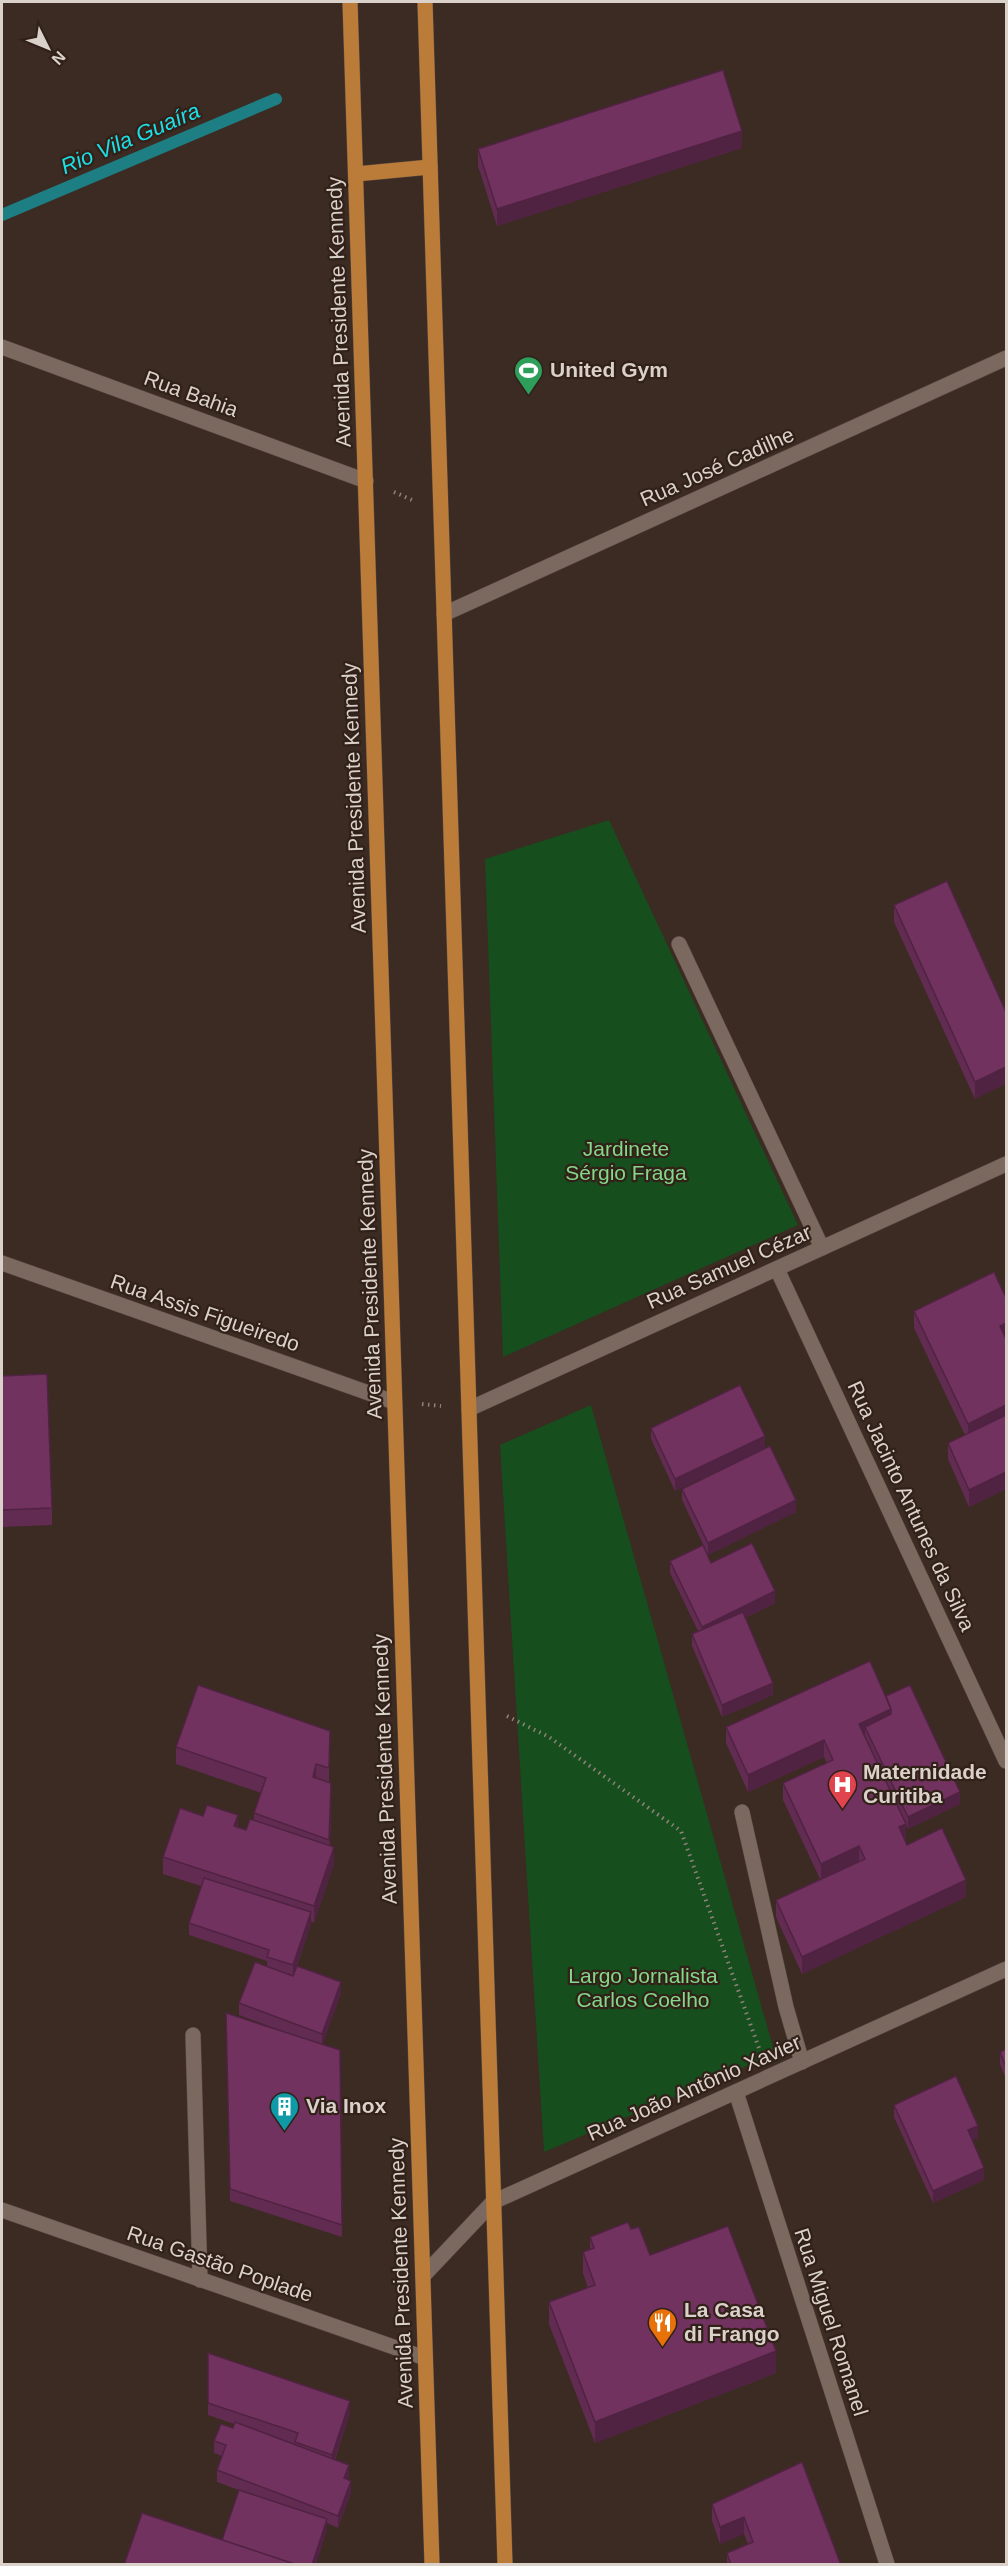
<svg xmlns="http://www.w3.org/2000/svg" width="1008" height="2566" font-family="Helvetica,sans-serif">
	<rect width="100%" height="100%" fill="#3b2b22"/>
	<g fill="#164e1d">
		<polygon points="609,820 798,1225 503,1357 485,859"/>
		<polygon points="591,1405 775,2054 544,2152 500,1445"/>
	</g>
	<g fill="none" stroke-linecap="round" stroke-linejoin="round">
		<polyline stroke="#1d7f84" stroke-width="12" points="2,215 276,99"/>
		<defs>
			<g id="minor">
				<polyline points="2,347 366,481"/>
				<polyline points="444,614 1006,358"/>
				<polyline points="679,944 822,1248"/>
				<polyline points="2,1263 394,1402"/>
				<polyline points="777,1269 1006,1761"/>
				<polyline points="469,1409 1006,1164"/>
				<polyline points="742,1812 786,2007 802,2062"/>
				<polyline points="193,2035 200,2280"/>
				<polyline points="736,2092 887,2564"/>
				<polyline points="2,2210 425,2358"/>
				<polyline points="423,2276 493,2202 1006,1969"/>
			</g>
			<g id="major">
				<polyline points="350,2 432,2564"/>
				<polyline points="425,2 505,2564"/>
				<polyline points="356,174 430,167"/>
			</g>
		</defs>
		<use href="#minor" stroke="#564841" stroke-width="16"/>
		<use href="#major" stroke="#564841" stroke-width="16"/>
		<g stroke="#8f827b" stroke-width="4" stroke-dasharray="1.5 4.5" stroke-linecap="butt">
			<polyline points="394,492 412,500"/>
			<polyline points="422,1404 441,1406"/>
			<polyline points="507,1716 549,1737 681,1831 760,2051"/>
		</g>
		<use href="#minor" stroke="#7b685e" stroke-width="15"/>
		<use href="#major" stroke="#bc7c39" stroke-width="15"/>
	</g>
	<g fill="#622b52">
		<polygon points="742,148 497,226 478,166 478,149"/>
		<polygon points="894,905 1006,1012 975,1099 894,922"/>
		<polygon points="1006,1298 1006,1489 969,1507 948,1459 948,1443 965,1435 914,1328 914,1311"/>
		<polygon points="2,1376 52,1508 52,1525 2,1527"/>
		<polygon points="651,1428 765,1448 675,1491 651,1439"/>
		<polygon points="682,1489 796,1512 708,1555 682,1500"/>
		<polygon points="670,1561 711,1563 775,1603 745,1618 773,1695 722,1717 692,1646 692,1634 698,1631 670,1573"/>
		<polygon points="886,1696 960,1804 908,1829 906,1825 906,1841 907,1845 966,1897 802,1974 776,1917 776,1900 820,1879 783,1800 783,1783 827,1763 824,1757 748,1792 726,1743 726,1727"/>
		<polygon points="330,1731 329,1782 331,1800 330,1846 334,1864 314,1923 311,1921 311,1924 297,1966 341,1994 322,2044 340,2050 342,2237 230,2201 226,2013 285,2032 239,2015 239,2003 267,1967 267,1961 189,1935 189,1923 201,1886 163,1874 163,1857 246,1830 254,1820 254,1813 261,1793 176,1764 176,1747"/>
		<polygon points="1006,2049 1006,2079 1000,2064 1000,2052"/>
		<polygon points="894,2105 978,2138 972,2140 984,2180 933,2203 894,2117"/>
		<polygon points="631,2229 650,2255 776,2373 595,2443 549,2324 549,2302 588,2288 583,2273 583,2252 590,2249 590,2237"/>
		<polygon points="208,2353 350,2413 335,2460 349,2477 348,2479 351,2493 338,2528 327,2523 327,2531 222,2540 239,2490 217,2482 217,2470 222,2456 214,2453 214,2441 233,2428 234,2424 208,2415"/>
		<polygon points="802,2462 841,2565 727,2565 727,2553 748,2544 744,2534 720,2544 712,2521 712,2504"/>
	</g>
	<g fill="#502342">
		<polygon points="742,131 742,148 497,226 497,209"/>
		<polygon points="1006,1067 1006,1084 975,1099 975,1082"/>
		<polygon points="1006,1323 1006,1340 1000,1326"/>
		<polygon points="1006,1405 1006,1422 968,1441 968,1424"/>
		<polygon points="765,1436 765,1448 675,1491 675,1479"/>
		<polygon points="1006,1472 1006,1489 969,1507 969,1490"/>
		<polygon points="796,1500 796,1512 708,1555 708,1543"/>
		<polygon points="775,1591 775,1603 702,1639 702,1627"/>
		<polygon points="773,1683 773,1695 722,1717 722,1705"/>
		<polygon points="891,1709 891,1726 865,1727 865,1738 859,1724"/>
		<polygon points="824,1740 824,1757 748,1792 748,1775"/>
		<polygon points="316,1764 316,1781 313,1777"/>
		<polygon points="331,1783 331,1800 329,1857 329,1840"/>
		<polygon points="960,1792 960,1804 908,1829 908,1817"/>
		<polygon points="238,1815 238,1832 234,1826"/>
		<polygon points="906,1824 906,1841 899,1827"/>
		<polygon points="859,1846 859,1863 821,1881 821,1864"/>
		<polygon points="334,1847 334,1864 314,1923 314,1906"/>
		<polygon points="966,1880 966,1897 802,1974 802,1957"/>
		<polygon points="311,1912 311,1924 293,1977 293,1965"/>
		<polygon points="341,1982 341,1994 322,2046 322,2034"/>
		<polygon points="978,2126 978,2138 968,2142 968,2130"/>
		<polygon points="984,2168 984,2180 933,2203 933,2191"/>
		<polygon points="776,2351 776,2373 595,2443 595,2422"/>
		<polygon points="350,2401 350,2413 332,2467 332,2455"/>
		<polygon points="349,2465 349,2477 344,2490 344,2478"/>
		<polygon points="351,2481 351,2493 338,2528 338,2516"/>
		<polygon points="744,2517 744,2534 720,2544 720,2527"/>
		<polygon points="327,2519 327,2531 316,2565 312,2565"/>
	</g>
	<g fill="#72325f" stroke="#502342" stroke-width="1.5">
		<polygon points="723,70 742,131 497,209 478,149"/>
		<polygon points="947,881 1006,1012 1006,1067 975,1082 894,905"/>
		<polygon points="994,1272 1006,1298 1006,1323 1000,1326 1006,1339 1006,1405 968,1424 914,1311"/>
		<polygon points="47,1374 52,1508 2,1510 2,1376"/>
		<polygon points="740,1385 765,1436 675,1479 651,1428"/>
		<polygon points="1006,1415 1006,1472 969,1490 948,1443"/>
		<polygon points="770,1446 796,1500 708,1543 682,1489"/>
		<polygon points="752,1543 775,1591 702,1627 670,1561 703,1545 711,1563"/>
		<polygon points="743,1612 773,1683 722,1705 692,1634"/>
		<polygon points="870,1661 891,1709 859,1724 906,1824 899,1827 907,1845 942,1828 966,1880 802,1957 776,1900 865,1859 859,1846 821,1864 783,1783 833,1760 824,1740 748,1775 726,1727"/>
		<polygon points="198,1685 330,1731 329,1768 316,1764 313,1777 331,1783 329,1840 254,1813 266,1778 176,1747"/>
		<polygon points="910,1685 960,1792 908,1817 865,1727 891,1714 891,1709 886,1696"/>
		<polygon points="207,1805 238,1815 234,1826 246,1830 250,1819 334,1847 314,1906 163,1857 180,1808 203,1816"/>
		<polygon points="204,1878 311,1912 293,1965 267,1957 269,1950 189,1923"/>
		<polygon points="255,1962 293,1976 297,1966 341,1982 322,2034 239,2003"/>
		<polygon points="226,2013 340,2050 342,2225 230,2189"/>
		<polygon points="1006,2049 1006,2067 1000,2052"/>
		<polygon points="956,2076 978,2126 968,2130 984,2168 933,2191 894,2105"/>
		<polygon points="628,2222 631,2229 639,2227 650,2255 728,2226 776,2351 595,2422 549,2302 595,2285 583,2252 594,2248 590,2237"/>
		<polygon points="208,2353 350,2401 332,2455 295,2442 298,2433 208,2403"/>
		<polygon points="235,2422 349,2465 344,2478 351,2481 338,2516 217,2470 226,2445 214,2441 221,2424 233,2428"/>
		<polygon points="802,2462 841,2565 731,2565 727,2553 753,2542 744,2517 720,2527 712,2504"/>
		<polygon points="239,2490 327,2519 312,2565 297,2565 222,2540"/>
		<polygon points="142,2513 297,2565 124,2565"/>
	</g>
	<defs>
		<symbol id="stadium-pin" viewBox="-11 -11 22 30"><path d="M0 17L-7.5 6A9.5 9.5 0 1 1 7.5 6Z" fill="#2e9e5b" stroke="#312119"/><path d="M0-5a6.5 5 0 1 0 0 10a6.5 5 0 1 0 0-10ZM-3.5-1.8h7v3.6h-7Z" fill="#fff"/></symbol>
		<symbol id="hospital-pin" viewBox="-11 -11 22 30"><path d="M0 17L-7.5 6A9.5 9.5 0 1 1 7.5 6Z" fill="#e0444e" stroke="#312119"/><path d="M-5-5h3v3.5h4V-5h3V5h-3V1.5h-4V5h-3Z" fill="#fff"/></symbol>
		<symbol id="building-pin" viewBox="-11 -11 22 30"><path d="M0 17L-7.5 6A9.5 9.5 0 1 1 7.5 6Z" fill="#0f9aa8" stroke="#312119"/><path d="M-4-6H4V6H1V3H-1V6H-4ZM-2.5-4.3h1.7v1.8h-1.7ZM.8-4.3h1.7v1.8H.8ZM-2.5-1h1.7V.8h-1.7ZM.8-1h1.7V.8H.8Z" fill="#fff"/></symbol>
		<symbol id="restaurant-pin" viewBox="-11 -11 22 30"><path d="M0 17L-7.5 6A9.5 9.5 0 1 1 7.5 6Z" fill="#e8710a" stroke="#312119"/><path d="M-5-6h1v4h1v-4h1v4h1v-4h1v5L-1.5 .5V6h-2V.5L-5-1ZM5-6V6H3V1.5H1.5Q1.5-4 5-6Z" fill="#fff"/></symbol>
	</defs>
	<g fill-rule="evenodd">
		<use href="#stadium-pin" x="512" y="354" width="33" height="45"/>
		<use href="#hospital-pin" x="826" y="1768" width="33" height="45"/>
		<use href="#building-pin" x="268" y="2090" width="33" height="45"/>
		<use href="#restaurant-pin" x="646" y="2306" width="33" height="45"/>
	</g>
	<g text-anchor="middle" stroke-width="4.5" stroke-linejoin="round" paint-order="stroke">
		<g font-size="21" fill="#dbd1cb" stroke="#312119">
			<text transform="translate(339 312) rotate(-92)" y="7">Avenida Presidente Kennedy</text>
			<text transform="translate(191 394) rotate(20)" y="7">Rua Bahia</text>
			<text transform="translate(717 467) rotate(-24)" y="7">Rua José Cadilhe</text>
			<text transform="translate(354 798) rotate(-92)" y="7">Avenida Presidente Kennedy</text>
			<text transform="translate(729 1267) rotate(-24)" y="7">Rua Samuel Cézar</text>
			<text transform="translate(370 1284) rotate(-92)" y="7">Avenida Presidente Kennedy</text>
			<text transform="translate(205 1313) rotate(19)" y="7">Rua Assis Figueiredo</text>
			<text transform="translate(911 1506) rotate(65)" y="7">Rua Jacinto Antunes da Silva</text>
			<text transform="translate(385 1769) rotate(-92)" y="7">Avenida Presidente Kennedy</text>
			<text transform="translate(694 2088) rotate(-24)" y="7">Rua João Antônio Xavier</text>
			<text transform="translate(220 2264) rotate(19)" y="7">Rua Gastão Poplade</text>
			<text transform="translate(401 2273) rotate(-92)" y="7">Avenida Presidente Kennedy</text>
			<text transform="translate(831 2322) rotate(72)" y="7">Rua Miguel Romanel</text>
		</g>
		<g font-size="21" font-weight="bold" fill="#dbd1cb" stroke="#312119" text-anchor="start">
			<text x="550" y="377">United Gym</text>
			<text x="863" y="1779">Maternidade<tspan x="863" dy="24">Curitiba</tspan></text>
			<text x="306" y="2113">Via Inox</text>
			<text x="684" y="2317">La Casa<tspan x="684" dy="24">di Frango</tspan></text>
		</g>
		<g font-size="21" fill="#84d788" stroke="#312119">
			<text x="626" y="1156">Jardinete<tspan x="626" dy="24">Sérgio Fraga</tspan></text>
			<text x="643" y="1983">Largo Jornalista<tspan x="643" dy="24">Carlos Coelho</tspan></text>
		</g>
		<g font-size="22" font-style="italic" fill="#1ddfe7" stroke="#312119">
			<text transform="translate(130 138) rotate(-23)" y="8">Rio Vila Guaíra</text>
		</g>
	</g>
	<rect width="1008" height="2566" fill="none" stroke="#dbd1cb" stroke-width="6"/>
	<g transform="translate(48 48) rotate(133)" stroke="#312119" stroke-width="4.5" paint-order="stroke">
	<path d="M0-4.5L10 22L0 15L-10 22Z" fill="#dbd1cb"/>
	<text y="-9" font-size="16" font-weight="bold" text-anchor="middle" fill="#dbd1cb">N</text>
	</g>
</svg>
